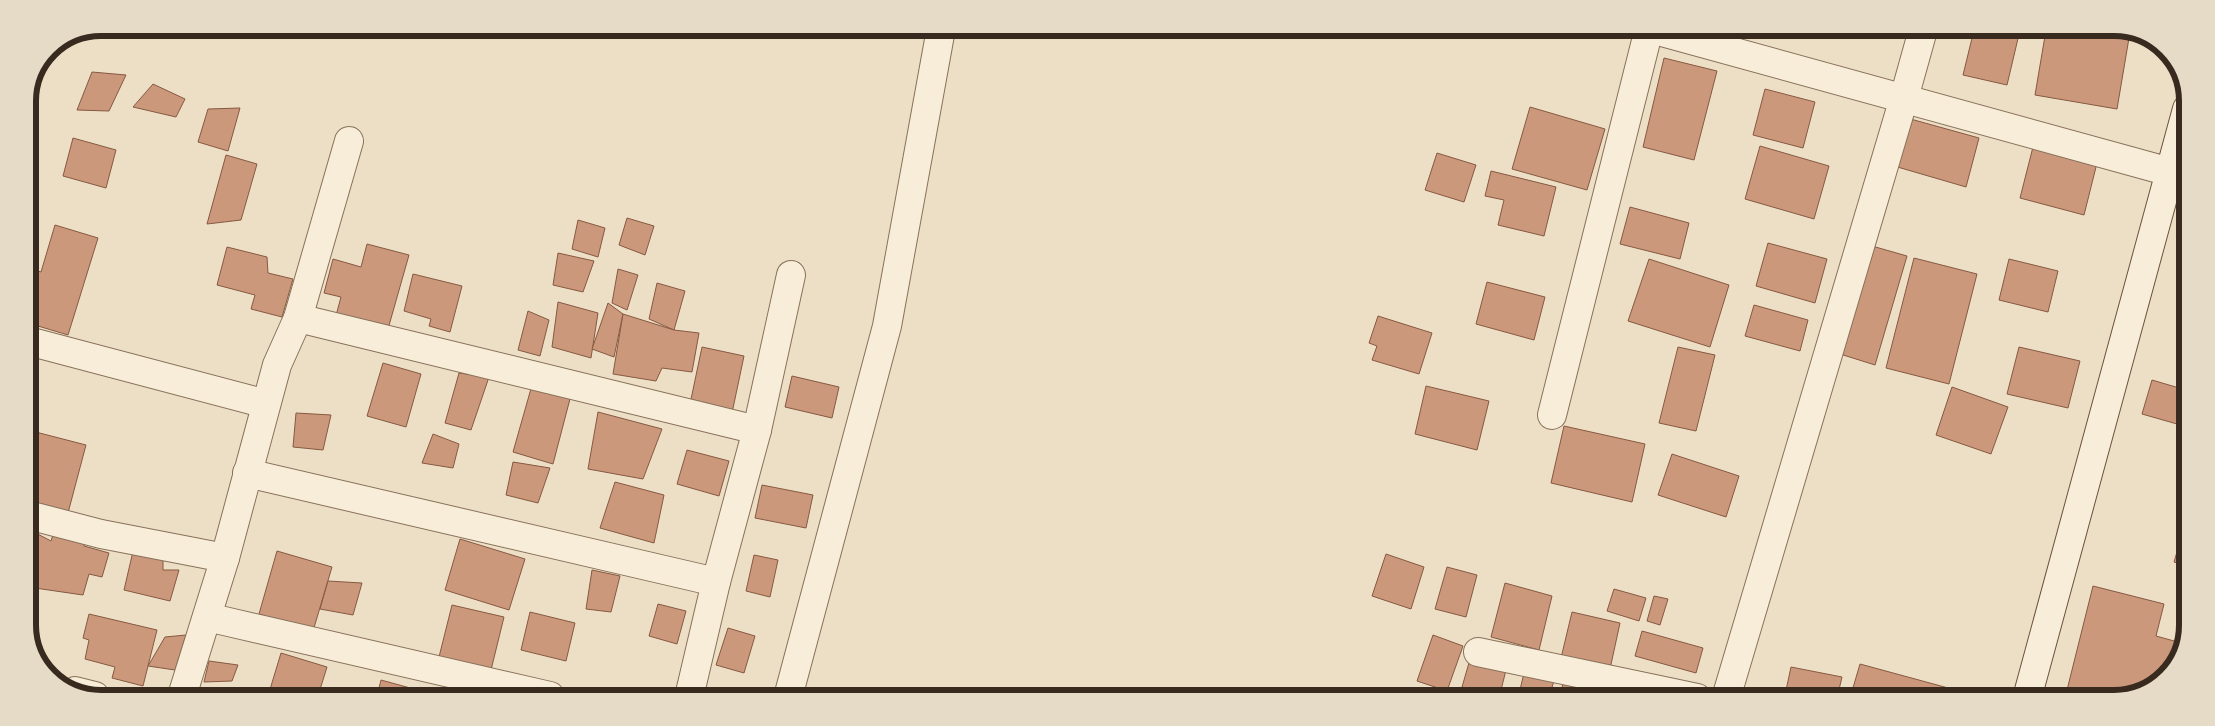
<svg xmlns="http://www.w3.org/2000/svg" width="2215" height="726" font-family="Bitter,serif">
	<rect width="100%" height="100%" fill="#eddfc5"/>
	<g fill="#cb987b" stroke="#865941">
		<polygon points="1791,30 1820,30 1818,37"/>
		<polygon points="1974,30 2020,30 2007,85 1963,75"/>
		<polygon points="2046,30 2085,30 2129,38 2117,109 2035,95"/>
		<polygon points="1664,58 1717,71 1694,160 1643,147"/>
		<polygon points="92,72 126,75 109,111 77,110"/>
		<polygon points="153,84 185,99 176,117 133,107"/>
		<polygon points="1765,89 1815,102 1803,148 1753,135"/>
		<polygon points="1530,107 1605,129 1587,190 1512,169"/>
		<polygon points="240,108 228,151 198,142 208,109"/>
		<polygon points="1907,118 1979,138 1966,187 1894,166"/>
		<polygon points="73,138 116,150 106,188 63,176"/>
		<polygon points="2034,143 2098,159 2084,215 2020,198"/>
		<polygon points="1760,146 1829,166 1814,219 1745,199"/>
		<polygon points="1437,153 1476,165 1464,202 1425,190"/>
		<polygon points="226,155 257,164 241,220 207,224"/>
		<polygon points="1491,171 1556,187 1544,236 1498,225 1504,200 1485,196"/>
		<polygon points="1630,207 1689,223 1680,259 1620,244"/>
		<polygon points="627,218 654,226 645,255 619,245"/>
		<polygon points="578,220 605,228 598,257 572,249"/>
		<polygon points="55,225 98,238 68,335 28,323 28,268 41,272"/>
		<polygon points="1768,243 1827,259 1815,303 1756,286"/>
		<polygon points="367,244 409,255 386,336 334,323 341,297 324,293 333,259 361,267"/>
		<polygon points="1872,246 1907,256 1875,365 1840,354"/>
		<polygon points="227,247 267,257 268,273 293,279 282,317 251,309 255,295 217,285"/>
		<polygon points="558,253 594,261 583,292 553,285"/>
		<polygon points="1914,258 1977,274 1949,384 1886,368"/>
		<polygon points="1649,259 1729,285 1710,347 1628,321"/>
		<polygon points="2009,259 2058,271 2048,312 1999,300"/>
		<polygon points="618,269 638,275 627,310 612,303"/>
		<polygon points="413,274 462,286 450,332 429,326 431,319 404,311"/>
		<polygon points="1487,282 1545,297 1534,340 1476,324"/>
		<polygon points="657,283 685,291 674,330 649,319"/>
		<polygon points="2186,295 2186,318 2182,317"/>
		<polygon points="558,302 598,313 591,358 552,347"/>
		<polygon points="608,303 623,314 614,357 592,349"/>
		<polygon points="1754,305 1808,320 1800,351 1745,336"/>
		<polygon points="528,311 549,320 540,356 518,350"/>
		<polygon points="623,314 674,330 699,333 692,372 662,368 656,381 613,374"/>
		<polygon points="1378,316 1432,333 1419,374 1372,360 1377,346 1369,343"/>
		<polygon points="702,347 744,356 732,413 690,404"/>
		<polygon points="1678,347 1715,355 1696,431 1659,423"/>
		<polygon points="2019,347 2080,361 2068,408 2007,394"/>
		<polygon points="383,363 421,374 406,427 367,416"/>
		<polygon points="459,373 489,377 471,430 445,423"/>
		<polygon points="792,376 839,387 832,418 785,407"/>
		<polygon points="2152,380 2186,390 2177,424 2142,414"/>
		<polygon points="532,385 571,395 553,464 513,452"/>
		<polygon points="1426,386 1489,401 1477,450 1415,434"/>
		<polygon points="1952,387 2008,407 1991,454 1936,435"/>
		<polygon points="598,412 662,429 643,479 588,469"/>
		<polygon points="296,413 331,415 323,450 293,447"/>
		<polygon points="1564,426 1645,444 1632,502 1551,483"/>
		<polygon points="28,430 86,445 68,513 28,503"/>
		<polygon points="433,434 459,444 453,468 422,463"/>
		<polygon points="687,450 729,461 719,496 677,484"/>
		<polygon points="1672,454 1739,476 1726,517 1658,495"/>
		<polygon points="513,462 550,468 538,503 506,495"/>
		<polygon points="615,482 664,495 654,543 600,528"/>
		<polygon points="762,485 813,495 806,528 755,518"/>
		<polygon points="56,525 87,532 84,546 109,553 102,577 89,574 83,595 28,587 28,529 51,541"/>
		<polygon points="2185,525 2185,566 2174,562"/>
		<polygon points="460,539 525,559 509,610 445,590"/>
		<polygon points="134,547 163,549 163,570 179,570 170,601 124,590"/>
		<polygon points="277,551 332,567 313,631 259,614"/>
		<polygon points="1386,554 1424,567 1411,609 1372,596"/>
		<polygon points="754,555 778,560 770,597 746,591"/>
		<polygon points="1447,567 1477,575 1466,617 1435,609"/>
		<polygon points="592,570 620,576 611,612 586,609"/>
		<polygon points="328,581 362,583 353,615 320,609"/>
		<polygon points="1505,583 1552,596 1539,650 1491,637"/>
		<polygon points="2093,586 2164,604 2156,636 2185,644 2159,683 2114,698 2065,698"/>
		<polygon points="1614,589 1646,598 1639,621 1607,611"/>
		<polygon points="1654,596 1668,599 1660,625 1647,621"/>
		<polygon points="658,604 686,611 677,644 649,636"/>
		<polygon points="452,605 504,617 491,670 439,657"/>
		<polygon points="530,612 575,623 566,661 521,650"/>
		<polygon points="1572,612 1620,623 1610,669 1561,658"/>
		<polygon points="89,614 157,630 143,686 112,678 115,667 85,659 89,640 83,638"/>
		<polygon points="728,628 755,636 744,673 716,665"/>
		<polygon points="1642,631 1703,648 1696,673 1635,656"/>
		<polygon points="186,635 175,670 148,666 165,637"/>
		<polygon points="1433,635 1463,646 1447,691 1417,681"/>
		<polygon points="281,653 327,667 318,696 268,696"/>
		<polygon points="1471,656 1507,666 1499,698 1462,687"/>
		<polygon points="209,661 238,665 232,681 204,682"/>
		<polygon points="1860,664 1985,698 1850,698"/>
		<polygon points="1791,667 1842,677 1837,698 1797,698 1785,695"/>
		<polygon points="1525,669 1555,677 1549,698 1518,698"/>
		<polygon points="1565,677 1592,685 1588,698 1559,698"/>
		<polygon points="381,680 414,689 412,696 377,696"/>
		<polygon points="1598,682 1630,691 1627,698 1593,698"/>
		<polygon points="428,692 452,696 427,696"/>
	</g>
	<g fill="none" stroke-linecap="round" stroke-linejoin="round">
		<defs>
			<g id="street">
				<polyline points="1651,29 2170,172"/>
				<polyline points="298,318 757,430"/>
				<polyline points="28,341 266,404"/>
				<polyline points="1552,415 1649,29"/>
				<polyline points="247,473 716,582"/>
				<polyline points="28,515 101,534 225,558"/>
				<polyline points="207,617 550,696"/>
				<polyline points="1478,652 1697,698"/>
				<polyline points="75,691 95,696"/>
				<polyline points="182,696 225,558 277,365 298,318 349,141"/>
				<polyline points="689,697 716,582 757,430 791,275"/>
				<polyline points="788,697 887,326 941,29"/>
				<polyline points="1726,698 1904,98 1923,30"/>
			</g>
			<polyline id="secondary" points="2027,698 2187,109"/>
		</defs>
		<use href="#street" stroke="#88715b" stroke-width="30"/>
		<use href="#secondary" stroke="#6a523e" stroke-width="30"/>
		<use href="#street" stroke="#f8edd8" stroke-width="28"/>
		<use href="#secondary" stroke="#f8edd8" stroke-width="28"/>
	</g>
	<path d="M0 0H2215V726H0ZM101 36H2114A65 65 0 0 1 2179 101V625A65 65 0 0 1 2114 690H101A65 65 0 0 1 36 625V101A65 65 0 0 1 101 36Z" fill="#e6dbc6" fill-rule="evenodd"/>
	<path fill="none" stroke="#382a1f" stroke-width="6" d="M101 36H2114A65 65 0 0 1 2179 101V625A65 65 0 0 1 2114 690H101A65 65 0 0 1 36 625V101A65 65 0 0 1 101 36Z"/>
</svg>
